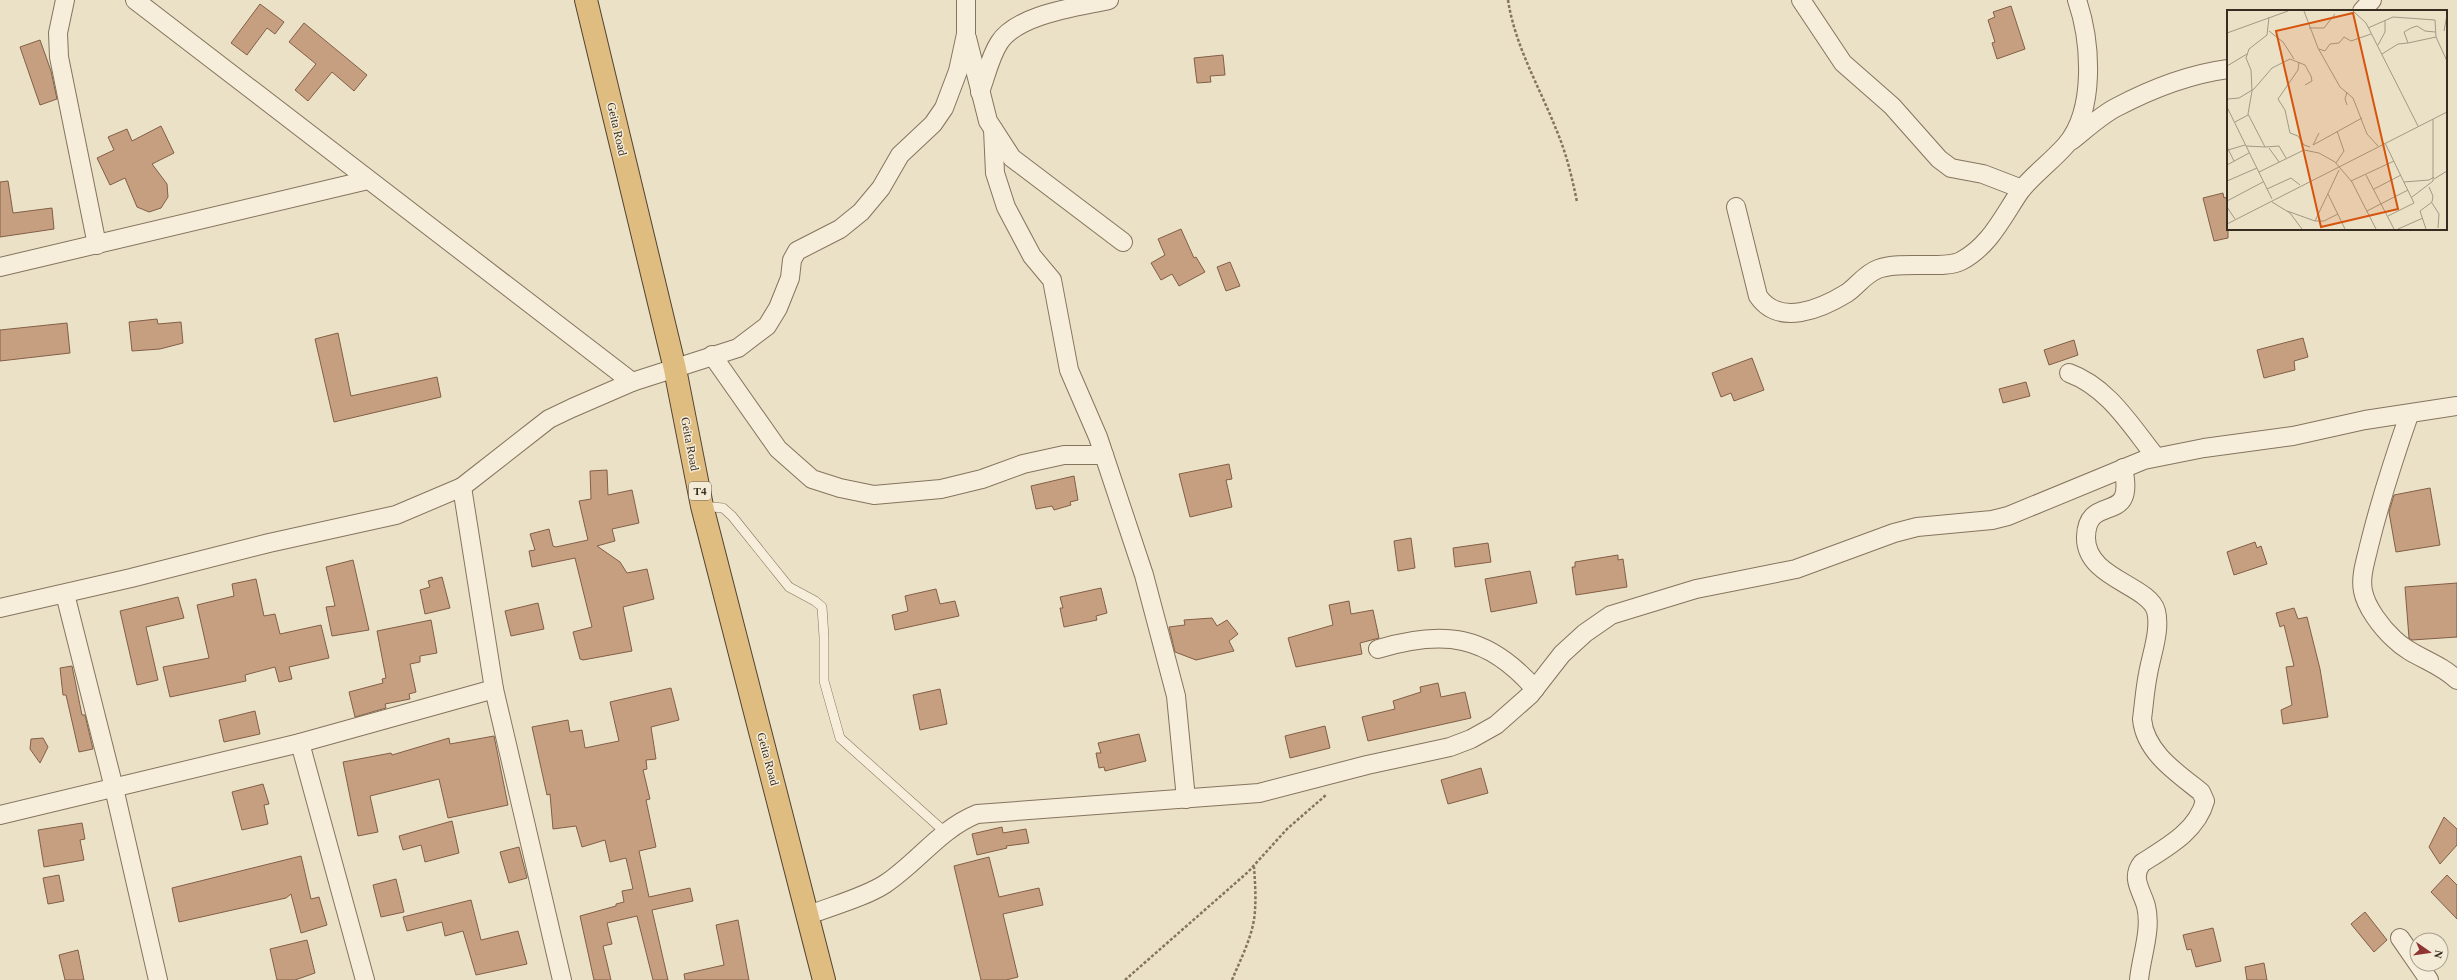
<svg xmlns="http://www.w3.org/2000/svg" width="2457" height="980" font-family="'Times New Roman',serif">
	<rect width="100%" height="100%" fill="#ebe1c7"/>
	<g fill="#c69f80" stroke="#825f46">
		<polygon points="260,4 284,22 275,34 267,28 247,55 231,43"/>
		<polygon points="2011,6 2025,49 1997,59 1992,43 1995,42 1988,20 1995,17 1993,12"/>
		<polygon points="304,23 367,75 354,91 332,72 308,101 295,90 316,64 289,42"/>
		<polygon points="40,40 51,71 57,99 40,105 20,47"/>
		<polygon points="1223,55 1225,75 1210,76 1211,82 1197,83 1194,58"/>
		<polygon points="161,126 174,153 152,164 167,184 168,197 161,208 149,212 137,207 125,178 110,185 97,158 114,150 108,137 127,129 132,141"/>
		<polygon points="8,181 13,213 52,208 54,229 0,237 0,182"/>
		<polygon points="2223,193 2224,198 2228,197 2228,238 2214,241 2203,198"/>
		<polygon points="1181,229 1194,258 1196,257 1205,272 1179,286 1172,274 1161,280 1151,263 1165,255 1158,239"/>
		<polygon points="1230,262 1240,286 1226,291 1217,267"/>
		<polygon points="157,319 158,324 181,322 183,343 160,349 132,351 129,322"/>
		<polygon points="67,323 70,353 0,361 0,330"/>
		<polygon points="338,333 351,396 437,377 441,397 334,422 315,339"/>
		<polygon points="2303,338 2308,357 2294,361 2295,370 2264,378 2257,350"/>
		<polygon points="2074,340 2078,355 2049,365 2044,350"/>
		<polygon points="1752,358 1764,390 1734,401 1731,393 1721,397 1712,373"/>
		<polygon points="2026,382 2030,396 2003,403 1999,389"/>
		<polygon points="1229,464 1232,479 1226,480 1232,507 1190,517 1179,474"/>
		<polygon points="607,470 608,495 632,490 639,523 612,529 615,541 597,546 620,562 627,573 647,569 654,599 623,607 632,651 583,660 580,659 573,632 592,627 575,558 532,567 529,551 535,550 530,534 549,529 553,546 556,547 588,540 579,501 591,499 590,471"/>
		<polygon points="1074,476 1078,500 1070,502 1071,505 1054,510 1052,506 1036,509 1031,486"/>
		<polygon points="2430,488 2440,545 2396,552 2389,512 2394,495"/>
		<polygon points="1411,538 1415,568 1398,571 1394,541"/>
		<polygon points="2255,542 2257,548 2261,546 2267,564 2234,575 2227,552"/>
		<polygon points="1488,543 1491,562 1455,567 1453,548"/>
		<polygon points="1618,555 1618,560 1623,559 1627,587 1576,595 1572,567 1575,567 1575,562"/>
		<polygon points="353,560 369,630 332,636 326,607 335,606 326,567"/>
		<polygon points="1530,571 1537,603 1491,612 1485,579"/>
		<polygon points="442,577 450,608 425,614 420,590 430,587 428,581"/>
		<polygon points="256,579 264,616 275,614 280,634 321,625 329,658 289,667 292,679 279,682 275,667 245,675 246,681 170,697 163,667 209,658 197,605 234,596 232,584"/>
		<polygon points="2457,583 2457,637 2412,640 2409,638 2405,587"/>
		<polygon points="1101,588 1107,613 1096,616 1097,620 1064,627 1060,608 1063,608 1060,597"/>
		<polygon points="936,589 940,604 955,601 959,616 895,630 892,615 908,611 905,596"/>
		<polygon points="178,597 184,618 146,627 158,680 137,685 120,611"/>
		<polygon points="1349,601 1351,614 1373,610 1379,638 1360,643 1362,654 1296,667 1288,638 1333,625 1329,605"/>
		<polygon points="538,603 544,629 511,636 505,611"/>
		<polygon points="2294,608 2298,619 2307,617 2320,669 2328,717 2283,724 2281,710 2292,705 2286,667 2294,666 2284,625 2280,627 2276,613"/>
		<polygon points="1212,618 1217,626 1227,620 1238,634 1229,641 1234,651 1196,660 1175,652 1169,627 1185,625 1184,620"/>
		<polygon points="431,620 437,653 420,656 420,662 410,664 416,692 409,694 410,699 385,704 386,708 355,717 349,692 383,683 382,679 386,678 377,631"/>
		<polygon points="72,666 82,715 85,715 93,749 79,752 66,695 63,695 60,668"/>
		<polygon points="1438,683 1441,697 1465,692 1471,718 1368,741 1362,717 1395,709 1393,701 1421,692 1420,687"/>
		<polygon points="671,688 679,720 651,727 656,759 646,760 647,769 643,770 650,799 646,800 656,847 639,851 649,897 690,888 693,901 652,910 668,980 653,980 637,916 607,923 612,944 603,946 611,980 594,980 580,916 616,906 616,904 624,902 622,891 633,889 626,858 610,862 605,840 582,847 576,826 553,829 550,794 547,795 532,727 568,720 570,732 582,730 585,748 619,741 610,702"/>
		<polygon points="940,689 947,724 920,730 913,695"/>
		<polygon points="255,711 260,734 224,742 219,720"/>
		<polygon points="1325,726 1330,748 1290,758 1285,736"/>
		<polygon points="1139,734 1146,761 1105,771 1104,767 1099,768 1096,753 1101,753 1098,743"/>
		<polygon points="494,736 508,805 448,818 439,779 370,796 378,832 358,836 343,762 391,753 392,755 449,738 450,744"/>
		<polygon points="43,738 48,747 40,763 30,749 31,739"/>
		<polygon points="1481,768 1488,793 1448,804 1441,780"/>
		<polygon points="263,784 269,804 264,805 268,824 242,830 232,792"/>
		<polygon points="2444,817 2457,829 2457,845 2440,864 2429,847"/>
		<polygon points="452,821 459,853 425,862 421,845 403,850 399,836"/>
		<polygon points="82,823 85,839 80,840 84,860 44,867 38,830"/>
		<polygon points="1002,827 1003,833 1026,829 1029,843 1006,846 1007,848 977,855 972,834"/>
		<polygon points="519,847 527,878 509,883 500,852"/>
		<polygon points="301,856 311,899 319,897 327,925 301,933 291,894 286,898 179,922 172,888"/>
		<polygon points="989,857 999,897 1039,888 1043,905 1003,914 1018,977 1006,980 981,980 954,866"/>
		<polygon points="59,875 64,901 48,904 43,878"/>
		<polygon points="2447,875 2457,885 2457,919 2431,892"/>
		<polygon points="396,879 404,912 381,917 373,885"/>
		<polygon points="471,900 481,940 518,931 527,964 476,975 463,931 445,936 442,922 407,931 403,917"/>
		<polygon points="2365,912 2387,940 2374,952 2351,924"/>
		<polygon points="738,920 749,980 685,980 684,974 724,965 716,925"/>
		<polygon points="2213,928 2221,961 2196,967 2191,949 2187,950 2183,935"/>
		<polygon points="307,940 315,973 295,980 277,980 270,949"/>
		<polygon points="78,950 84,980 65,980 59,955"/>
		<polygon points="2264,963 2267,980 2247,980 2245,967"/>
	</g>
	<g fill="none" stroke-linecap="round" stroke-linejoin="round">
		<defs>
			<polyline id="service" points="702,506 723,508 732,516 789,587 815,601 822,607 824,637 824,681 840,738 945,832"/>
			<g id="minor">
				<polyline points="65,0 58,33 59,57 97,245"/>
				<polyline points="135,0 632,382"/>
				<polyline points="1801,0 1843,63 1892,106 1939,159 1951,168 1983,174 2022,189"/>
				<polyline points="2362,11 2372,0"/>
				<polyline points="967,38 988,121 1012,158 1123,242"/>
				<path d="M980,92c6,-16 10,-35 19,-49 18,-29 79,-36 110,-43"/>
				<polyline points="993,129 995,173 1006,207 1032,256 1052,280 1069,370 1098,437 1144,575 1176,696 1186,799"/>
				<path d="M2071,141c14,-11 29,-25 44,-33 34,-18 75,-34 113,-39"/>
				<path d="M1736,207l22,89c21,31 63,13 89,-3 11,-8 18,-19 31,-24 24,-9 66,1 83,-8 29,-15 42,-45 60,-71 13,-16 31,-29 45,-45 30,-35 25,-104 11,-145"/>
				<polyline points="0,267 368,180"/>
				<polyline points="712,355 778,449 812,479 840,488 874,495 941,489 982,479 1023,464 1064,455 1104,455"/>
				<path d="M2069,373c39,14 62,53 87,84"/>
				<path d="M2409,415c-15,43 -29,86 -40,131 -3,14 -9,30 -6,45 3,16 18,36 31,48 18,18 45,23 63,41"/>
				<path d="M2123,468c14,60 -36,23 -37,69 -1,41 63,48 70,74 5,19 -5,45 -8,63 -3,15 -4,30 -6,45 3,33 35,54 59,73l4,9c-8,30 -38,46 -63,62 -12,15 0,28 4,43 6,24 -5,51 -7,74"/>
				<polyline points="462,487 494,689 562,980"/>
				<polyline points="65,594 114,788 158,980"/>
				<polyline points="0,608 131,578 269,543 396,515 462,487 549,419 572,408 632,382 738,348 767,326 778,308 790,278 792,260 797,251 840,229 861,212 881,188 900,155 933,124 944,108 958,71 966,34 966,0"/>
				<path d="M1378,649c66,-20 110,-14 157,40"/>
				<polyline points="300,743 365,980"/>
				<polyline points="0,815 300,743 494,689"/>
				<path d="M809,915c23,-9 56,-18 76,-31 33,-22 55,-55 92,-70l282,-21 108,-28 83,-18 21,-8 25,-14 34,-30 32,-41 23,-21 26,-18 85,-26 100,-20 98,-36 23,-6 75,-7 16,-4 136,-56 60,-12 89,-12 72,-16 92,-14"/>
				<polyline points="2400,938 2429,980"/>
			</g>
			<polyline id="trunk" points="586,0 675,369 702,506 824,980"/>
		</defs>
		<use href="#service" stroke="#85745e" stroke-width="10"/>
		<use href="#minor" stroke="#85745e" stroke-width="20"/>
		<use href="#trunk" stroke="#534232" stroke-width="24"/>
		<g stroke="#85745e" stroke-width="2.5" stroke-dasharray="3 2" stroke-linecap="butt">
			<path d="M1508,0c7,46 31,86 48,129 10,23 16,48 21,73"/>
			<polyline points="1125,980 1248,872 1287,829 1326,795"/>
			<path d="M1232,980c9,-22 22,-46 23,-70 1,-14 0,-29 -1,-43"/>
		</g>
		<use href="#service" stroke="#f6eeda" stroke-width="9"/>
		<use href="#minor" stroke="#f6eeda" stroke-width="18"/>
		<use href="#trunk" stroke="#dfbc80" stroke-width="22"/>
	</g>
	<g text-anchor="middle" stroke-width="3" stroke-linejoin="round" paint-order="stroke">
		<rect fill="#f3ebd6" stroke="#6f6557" stroke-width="1" x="689" y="482" width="22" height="18" rx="3"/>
		<g font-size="11" font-weight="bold" fill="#372c20">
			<text x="700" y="495">T4</text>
		</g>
		<g font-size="12" fill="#372c20" stroke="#f3ebd6">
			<text transform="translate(617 129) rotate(77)" y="4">Geita Road</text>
			<text transform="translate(690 444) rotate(79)" y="4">Geita Road</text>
			<text transform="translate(768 759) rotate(75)" y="4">Geita Road</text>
		</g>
	</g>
	<g transform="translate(2227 10)">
		<rect width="220" height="220" fill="#ebe1c7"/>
		<path fill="none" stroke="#a39984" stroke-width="1" d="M77,1l14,37 22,39 13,11 14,36 11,12M126,1l13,12 52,103M42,7l-2,18 -18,14 -3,9 5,12 1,21 -4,23 17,33 14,-1 7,12M82,18h15l11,-14M141,18l25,-11 42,3 1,17 11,24M42,21l14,11 11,17M217,21l3,-16M0,23l61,-22M181,33l28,-6M151,35l7,-13v-12M92,39l6,2 5,-7 9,-1 5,-6 7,4 20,-7M155,44l16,-10 10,-1 -4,-11 7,-4 6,-2 8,5 10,1M72,52l-1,8 -20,29 7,11 5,23 8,3 6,9 6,2M0,56l20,-12M1,89l11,-1 15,-9 18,-21 18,-9 15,6 6,11 1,5 -7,4M120,95l-2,-6 2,-7M0,97l45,92M8,112l13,-7M158,133l29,60 -26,13M86,135l49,-27M86,135l6,-12M19,136l19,1M0,137l7,14M42,138l10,14M1,140l17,-5M109,153l8,-12 -7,-20M0,155l22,-12M32,162l45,-22 15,3 16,9 17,20 24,47M139,165l28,54M207,169l13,-8M0,171l30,-13M124,171l43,-20M177,172l25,-2 5,-3M40,179l24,-11 9,7M147,179l27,-14M101,184l17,35M185,187l21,-16v-62M0,191l36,-19M45,192l18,11 12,16M205,193l7,11 -1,14M0,197l8,12M60,201l28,10h9l14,-7M140,201l41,-21M88,211l24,-51M0,214l220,-112M171,219l25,-11M199,219l-6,-18 12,-9 1,-6 -4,-9"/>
		<path fill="#d6540e" fill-opacity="0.15" stroke="#d6540e" stroke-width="2" d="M126,3l45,196 -77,18 -45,-196z"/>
		<rect width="220" height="220" fill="none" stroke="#372c20" stroke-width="2"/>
	</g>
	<g transform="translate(2429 952) rotate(103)"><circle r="19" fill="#f3ebd6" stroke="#a89f8d"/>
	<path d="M0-3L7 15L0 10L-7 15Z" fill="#8f3433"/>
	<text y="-6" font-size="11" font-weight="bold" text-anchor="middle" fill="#372c20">N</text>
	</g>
</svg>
